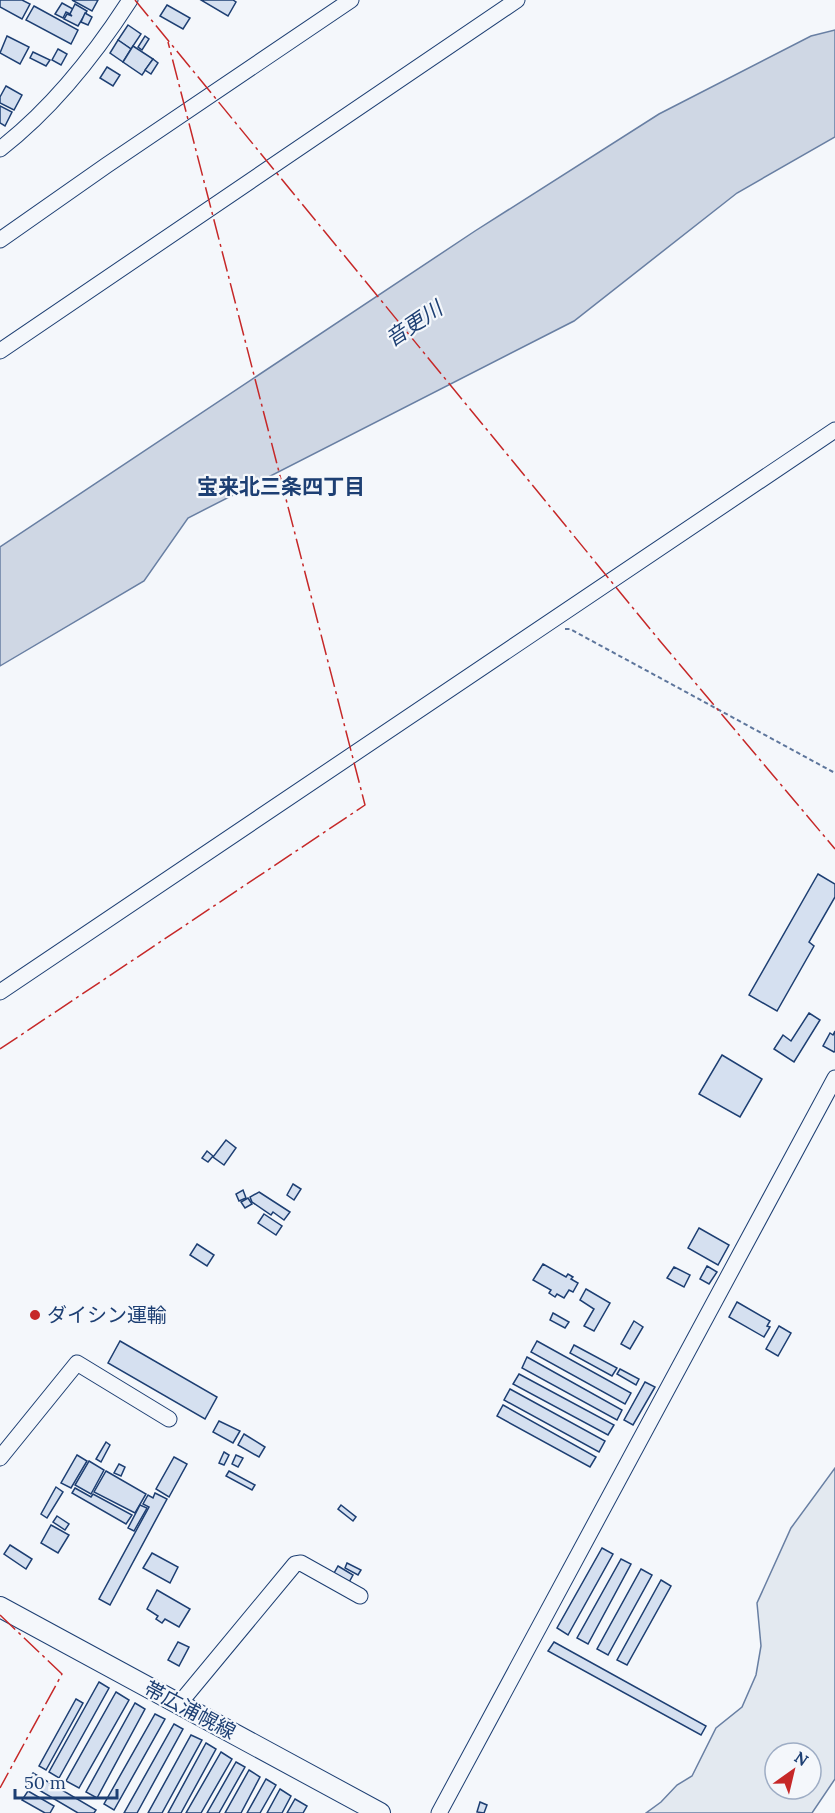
<svg xmlns="http://www.w3.org/2000/svg" width="835" height="1813" font-family="Lora,'Noto Sans JP',serif">
	<rect width="100%" height="100%" fill="#f4f7fb"/>
	<path fill="#e3e9f0" stroke="#687fa3" stroke-width="1.5" fill-rule="evenodd" d="M835,1468v311l-23,34h-166l15,-11 16,-17 15,-9 24,-48 26,-21 14,-32 5,-29 -4,-43 34,-75zM775,1753h36v36h-36z"/>
	<polygon fill="#cfd7e4" stroke="#687fa3" stroke-width="1.5" points="835,30 835,137 737,193 574,321 188,518 144,581 0,666 0,547 475,231 659,114 811,36"/>
	<g fill="#d5e0f0" stroke="#1d3f73" stroke-width="1.5">
		<polygon points="0,0 22,0 30,4 22,19 0,7"/>
		<polygon points="72,0 98,0 92,11"/>
		<polygon points="201,0 233,0 236,2 228,16"/>
		<polygon points="62,3 73,9 70,14 66,12 63,18 55,14"/>
		<polygon points="75,4 87,11 78,26 64,19 67,14 72,16 70,14"/>
		<polygon points="167,5 190,18 183,29 160,16"/>
		<polygon points="34,6 78,30 71,44 26,20"/>
		<polygon points="85,13 92,17 88,25 81,22"/>
		<polygon points="128,25 141,34 131,49 118,40"/>
		<polygon points="7,36 29,47 20,64 0,53"/>
		<polygon points="145,36 149,39 142,50 138,47"/>
		<polygon points="118,40 131,49 123,62 110,53"/>
		<polygon points="133,46 153,59 142,75 123,62"/>
		<polygon points="58,49 67,54 61,65 52,60"/>
		<polygon points="33,52 50,60 46,66 30,58"/>
		<polygon points="153,59 158,63 151,74 145,70"/>
		<polygon points="107,67 120,75 113,86 100,78"/>
		<polygon points="6,86 22,95 14,110 0,103 0,97"/>
		<polygon points="0,106 12,112 5,126 0,123"/>
		<polygon points="818,874 835,884 835,897 809,942 814,946 777,1011 749,995"/>
		<polygon points="809,1013 820,1020 794,1062 774,1049 783,1035 791,1041"/>
		<polygon points="835,1031 835,1051 834,1052 823,1046 830,1033 833,1035"/>
		<polygon points="722,1055 762,1079 740,1117 699,1094"/>
		<polygon points="226,1140 236,1148 224,1165 213,1157"/>
		<polygon points="207,1151 213,1156 208,1162 202,1158"/>
		<polygon points="293,1184 301,1189 294,1200 287,1195"/>
		<polygon points="243,1190 246,1198 239,1201 236,1194"/>
		<polygon points="259,1192 290,1212 284,1220 273,1212 271,1215 252,1202 250,1197"/>
		<polygon points="248,1198 252,1204 245,1208 241,1202"/>
		<polygon points="264,1214 282,1226 276,1235 258,1223"/>
		<polygon points="699,1228 729,1245 718,1265 688,1248"/>
		<polygon points="197,1244 214,1255 207,1266 190,1255"/>
		<polygon points="543,1264 566,1277 568,1274 573,1277 571,1279 578,1283 573,1292 569,1290 564,1298 557,1294 555,1297 549,1293 551,1290 533,1280"/>
		<polygon points="707,1266 717,1272 709,1284 700,1279"/>
		<polygon points="674,1267 690,1275 684,1287 667,1278"/>
		<polygon points="586,1289 610,1303 594,1331 584,1326 594,1309 580,1300"/>
		<polygon points="737,1302 770,1321 767,1326 770,1327 764,1337 729,1317"/>
		<polygon points="553,1313 569,1322 565,1328 550,1320"/>
		<polygon points="634,1321 643,1327 630,1349 621,1344"/>
		<polygon points="779,1326 791,1333 778,1356 766,1349"/>
		<polygon points="120,1341 217,1397 205,1419 108,1363"/>
		<polygon points="537,1341 631,1393 625,1404 531,1352"/>
		<polygon points="574,1345 617,1368 612,1376 570,1353"/>
		<polygon points="527,1357 622,1410 617,1420 522,1368"/>
		<polygon points="620,1369 639,1379 636,1385 617,1374"/>
		<polygon points="519,1374 614,1425 608,1435 513,1384"/>
		<polygon points="645,1382 655,1387 633,1425 624,1420"/>
		<polygon points="510,1389 605,1441 599,1452 504,1400"/>
		<polygon points="503,1405 596,1457 590,1467 497,1416"/>
		<polygon points="219,1421 240,1431 233,1443 213,1432"/>
		<polygon points="244,1434 265,1447 259,1457 238,1445"/>
		<polygon points="106,1442 110,1445 101,1462 96,1459"/>
		<polygon points="224,1452 229,1455 224,1465 219,1463"/>
		<polygon points="77,1455 87,1461 71,1488 61,1483"/>
		<polygon points="236,1455 243,1458 238,1467 232,1464"/>
		<polygon points="174,1457 187,1464 169,1497 156,1489"/>
		<polygon points="89,1461 104,1470 91,1494 75,1485"/>
		<polygon points="119,1464 125,1467 121,1476 114,1473"/>
		<polygon points="106,1471 146,1494 135,1513 94,1492"/>
		<polygon points="229,1471 255,1485 252,1490 226,1476"/>
		<polygon points="56,1487 63,1492 47,1518 41,1514"/>
		<polygon points="75,1488 91,1497 93,1494 132,1515 126,1524 72,1493"/>
		<polygon points="155,1493 167,1499 110,1605 99,1599 149,1507 143,1504 148,1495 153,1498"/>
		<polygon points="140,1505 147,1508 134,1531 128,1528"/>
		<polygon points="341,1505 356,1517 353,1521 338,1509"/>
		<polygon points="57,1516 69,1524 65,1530 53,1522"/>
		<polygon points="51,1525 69,1535 58,1553 41,1543"/>
		<polygon points="10,1545 32,1559 26,1569 4,1554"/>
		<polygon points="602,1548 613,1554 568,1635 557,1628"/>
		<polygon points="152,1553 178,1567 170,1583 143,1568"/>
		<polygon points="621,1559 631,1564 588,1644 577,1638"/>
		<polygon points="347,1563 361,1570 358,1575 345,1568"/>
		<polygon points="338,1566 353,1575 348,1584 333,1575"/>
		<polygon points="641,1569 652,1575 608,1655 597,1649"/>
		<polygon points="661,1580 671,1586 627,1665 617,1660"/>
		<polygon points="157,1590 190,1609 179,1627 165,1619 162,1623 156,1619 158,1616 147,1609"/>
		<polygon points="178,1642 189,1647 179,1666 168,1660"/>
		<polygon points="554,1642 706,1726 701,1735 548,1651"/>
		<polygon points="99,1682 109,1688 59,1778 49,1772"/>
		<polygon points="116,1692 129,1700 79,1788 66,1781"/>
		<polygon points="76,1699 83,1703 46,1770 39,1766"/>
		<polygon points="135,1703 145,1709 97,1798 86,1792"/>
		<polygon points="155,1714 165,1719 114,1810 104,1804"/>
		<polygon points="174,1724 183,1729 137,1813 124,1813"/>
		<polygon points="191,1735 202,1740 162,1813 148,1813"/>
		<polygon points="206,1743 216,1749 181,1813 168,1813"/>
		<polygon points="221,1752 232,1759 201,1813 186,1813"/>
		<polygon points="236,1762 245,1767 219,1813 207,1813"/>
		<polygon points="249,1770 260,1777 241,1813 225,1813"/>
		<polygon points="33,1773 96,1810 94,1813 78,1813 27,1783"/>
		<polygon points="266,1779 276,1785 260,1813 247,1813"/>
		<polygon points="280,1789 291,1796 282,1813 267,1813"/>
		<polygon points="28,1791 54,1806 50,1813 45,1813 22,1800"/>
		<polygon points="295,1799 307,1806 303,1813 287,1813"/>
		<polygon points="480,1802 487,1805 484,1813 477,1812"/>
	</g>
	<g fill="none" stroke-linecap="round" stroke-linejoin="round">
		<defs>
			<g id="minor">
				<path d="M0,149c53,-41 94,-93 130,-149"/>
				<polyline points="0,240 107,165 351,0"/>
				<polyline points="0,351 517,0"/>
				<polyline points="0,992 835,430"/>
				<polyline points="0,1458 77,1363 169,1419"/>
				<polyline points="179,1704 295,1564 301,1563 360,1596"/>
				<polyline points="439,1813 835,1078"/>
			</g>
			<polyline id="major" points="0,1607 380,1813"/>
		</defs>
		<use href="#minor" stroke="#1d3f73" stroke-width="17"/>
		<use href="#major" stroke="#1d3f73" stroke-width="22"/>
		<polyline stroke="#5e769c" stroke-width="2" stroke-dasharray="4.5 3" stroke-linecap="butt" points="565,629 570,629 835,773"/>
		<use href="#minor" stroke="#f4f7fb" stroke-width="15"/>
		<use href="#major" stroke="#f4f7fb" stroke-width="20"/>
		<g stroke="#c62828" stroke-width="1.5" stroke-dasharray="21 4.5 3 4.5" stroke-linecap="butt">
			<polyline points="135,0 660,641 835,849"/>
			<polyline points="0,1049 365,805 168,42"/>
			<polyline points="0,1615 62,1674 0,1788"/>
		</g>
	</g>
	<circle fill="#c62828" stroke="#f4f7fb" stroke-width="2" cx="35" cy="1315" r="6"/>
	<g text-anchor="middle" stroke-width="4.5" stroke-linejoin="round" paint-order="stroke">
		<g font-size="20" fill="#1d3f73" stroke="#f4f7fb" text-anchor="start">
			<text x="47" y="1322">ダイシン運輸</text>
		</g>
		<g font-size="20" fill="#1d3f73" stroke="#f4f7fb">
			<text transform="translate(190 1710) rotate(28)" y="7">帯広浦幌線</text>
		</g>
		<g font-size="21" font-style="italic" fill="#1d3f73" stroke="#f4f7fb">
			<text transform="translate(414 324) rotate(-34)" y="7">音更川</text>
		</g>
		<g font-size="21" font-weight="bold" fill="#1d3f73" stroke="#f4f7fb">
			<text x="281" y="494">宝来北三条四丁目</text>
		</g>
	</g>
	<g transform="translate(793 1771) rotate(34)"><circle r="28" fill="#f4f7fb" stroke="#9eadc5" stroke-width="1.5"/>
	<path d="M0-4.5L10 22L0 15L-10 22Z" fill="#c62828"/>
	<text y="-9" font-size="16" font-weight="bold" text-anchor="middle" fill="#1d3f73">N</text>
	</g>
	<path d="M15 1789v9h102v-9" fill="none" stroke="#1d3f73" stroke-width="3"/>
	<text x="24" y="1789" font-size="18" fill="#1d3f73" stroke="#f4f7fb" stroke-width="4.5" paint-order="stroke">50 m</text>
</svg>
